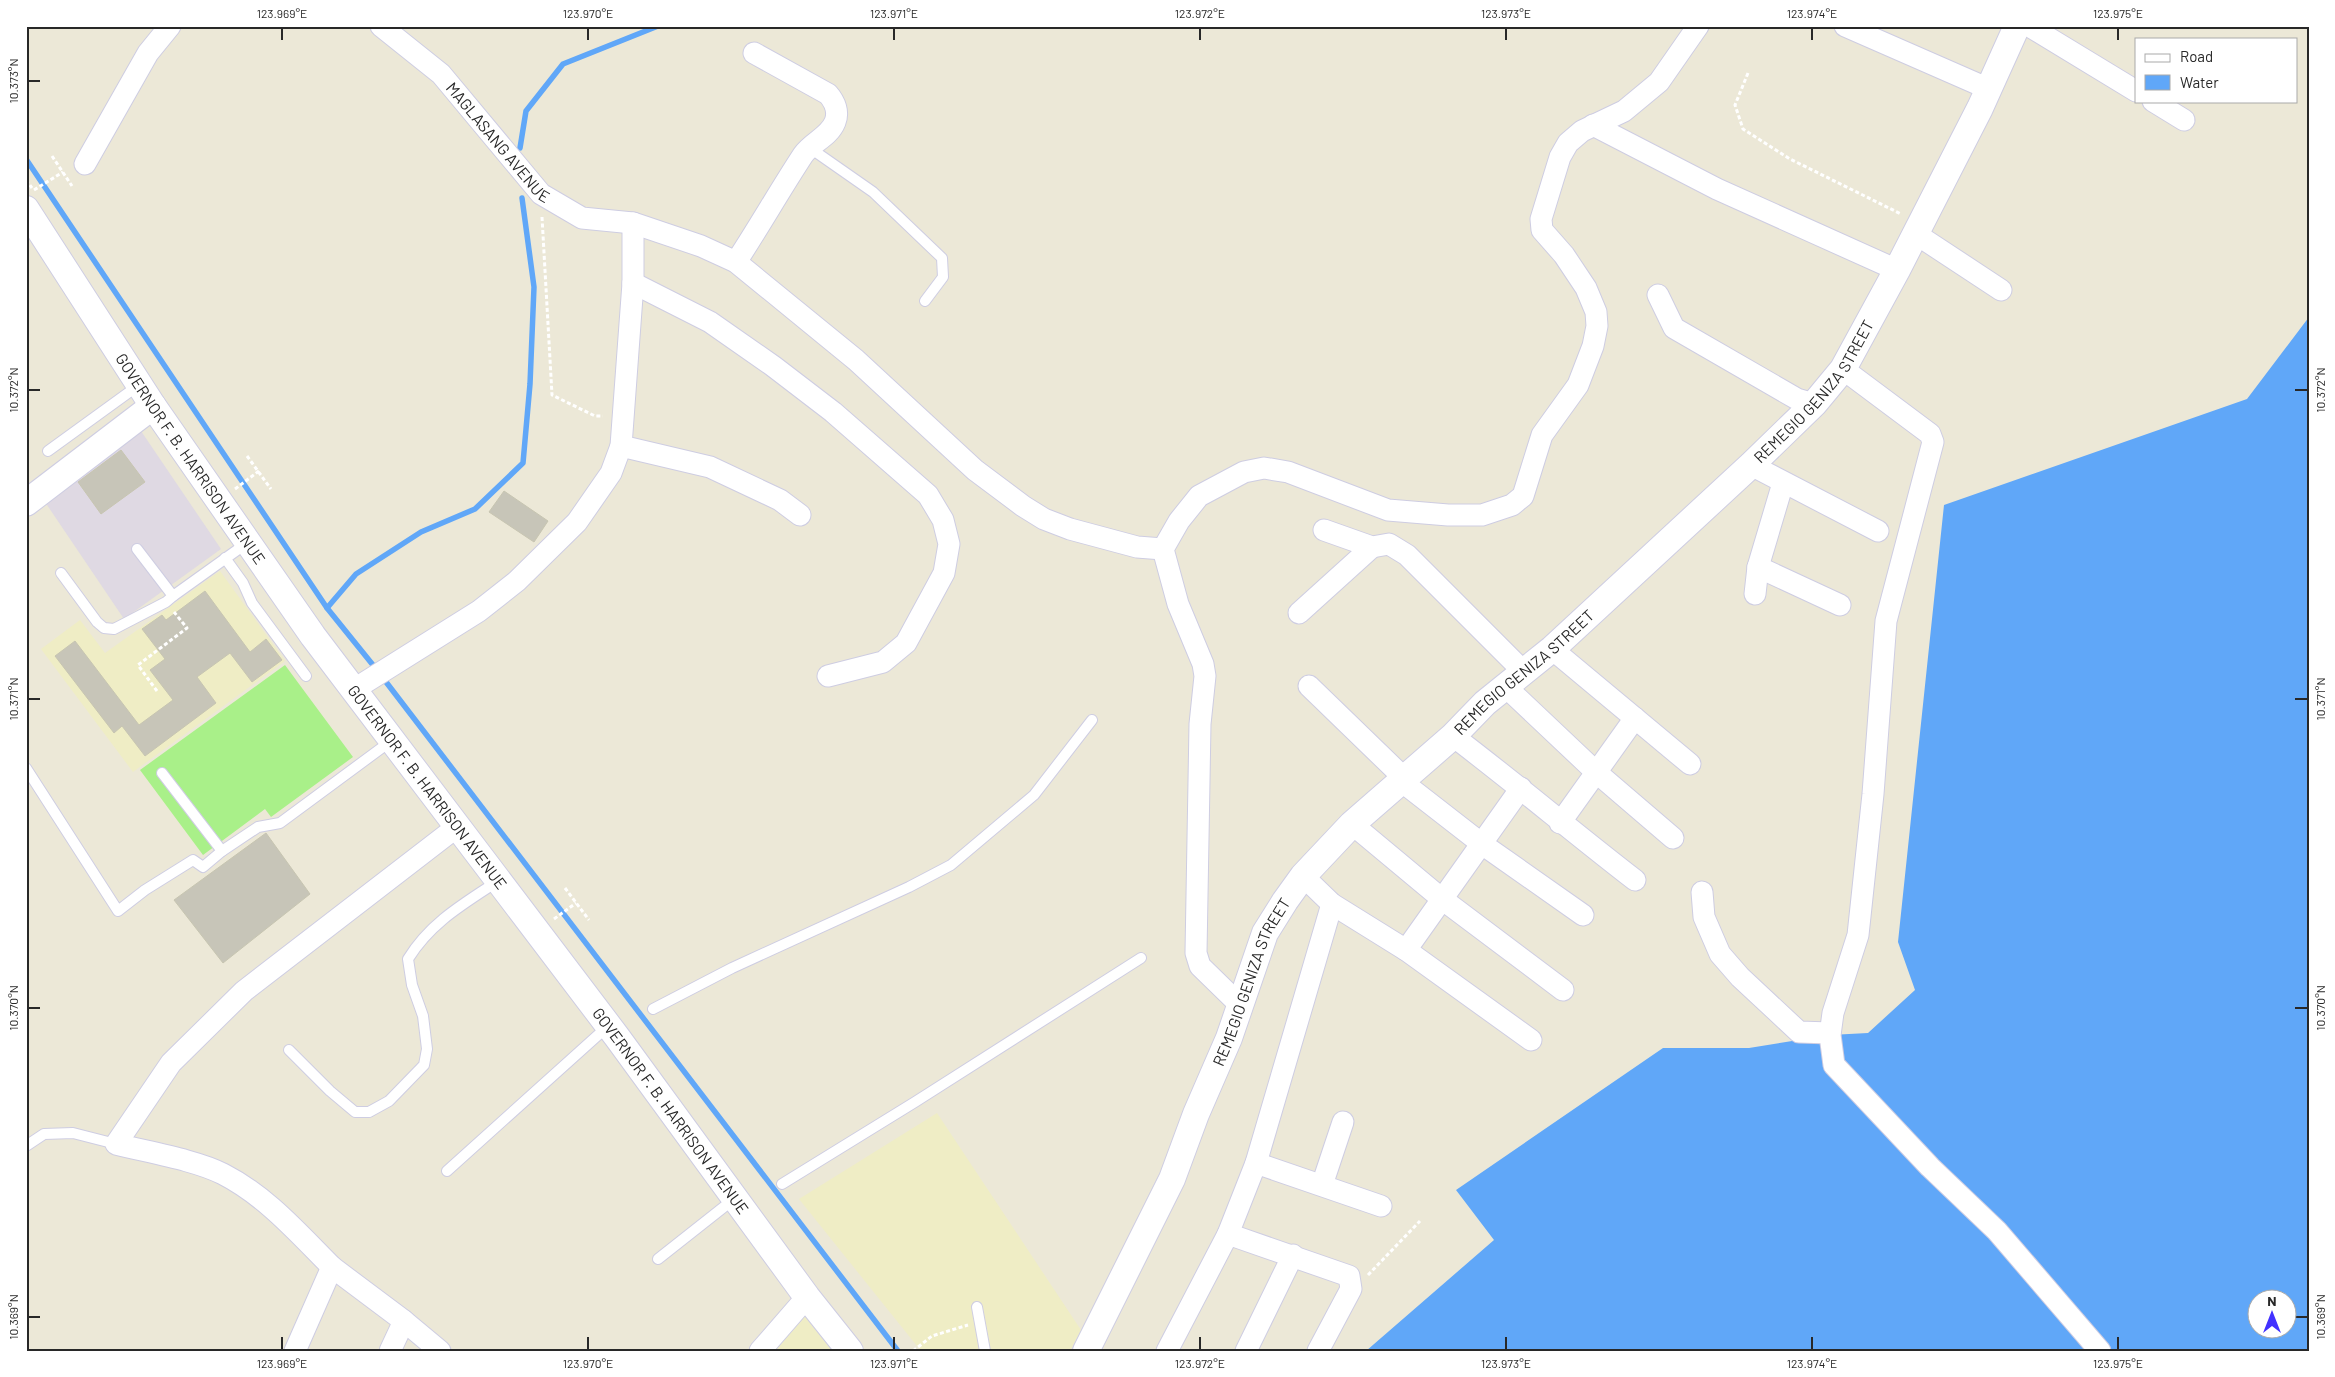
<svg xmlns="http://www.w3.org/2000/svg" width="2335" height="1377" font-family="Barlow,sans-serif">
	<rect width="100%" height="100%" fill="#ece8d7"/>
	<polygon fill="#dfd9e3" points="141,431 221,549 124,619 45,502"/>
	<g fill="#efedc5">
		<polygon points="220,571 285,661 133,772 41,649 80,620 105,653"/>
		<polygon points="937,1113 1081,1330 1070,1351 921,1351 799,1199"/>
		<polygon points="809,1311 838,1351 775,1351"/>
	</g>
	<polygon fill="#a9f089" points="285,665 353,757 271,817 265,809 203,855 140,770"/>
	<path fill="#60a7f8" fill-rule="evenodd" d="M2309,317v1034h-943l128,-111 -38,-50 207,-142h86l81,-13 38,-2 47,-43 -17,-48 46,-437 303,-106zM2258,1300h30v30h-30z"/>
	<g fill="none" stroke-linecap="round" stroke-linejoin="round">
		<g stroke="#60a7f8" stroke-width="5.5">
			<polyline points="520,148 526,111 563,64 658,26"/>
			<polyline points="26,159 327,608 377,670"/>
			<polyline points="327,608 356,574 421,532 475,509 523,463 530,384 534,287 522,198"/>
			<polyline points="383,678 898,1351"/>
		</g>
	</g>
	<g fill="#c7c5b8" stroke="#c7c5b1">
		<polygon points="121,450 145,482 101,514 78,482"/>
		<polygon points="504,491 548,521 534,542 489,512"/>
		<polygon points="205,591 250,652 266,639 282,660 252,682 230,653 197,677 216,703 145,756 122,726 114,733 55,656 75,641 139,725 173,700 150,670 165,659 142,629 162,615 166,620"/>
		<polygon points="266,833 310,894 223,963 174,900"/>
	</g>
	<g fill="none" stroke-linecap="round" stroke-linejoin="round">
		<defs>
			<g id="service">
				<polyline points="810,148 873,192 942,258 943,277 925,301"/>
				<polyline points="48,451 139,385"/>
				<polyline points="137,549 173,596 247,543"/>
				<polyline points="225,558 243,583 252,603 306,676"/>
				<polyline points="61,573 97,622 104,628 114,629 166,602 173,596"/>
				<polyline points="26,768 118,911 145,890 193,860 203,867 222,851 258,827 280,823 391,741"/>
				<polyline points="162,773 222,851"/>
				<polyline points="653,1009 732,968 909,887 951,865 1034,795 1092,720"/>
				<path d="M289,1050l41,41 25,21h14l20,-11 35,-36 3,-16 -4,-33 -11,-31 -4,-26c22,-36 55,-55 90,-78"/>
				<polyline points="26,1146 44,1134 73,1133 116,1144"/>
				<polyline points="447,1171 607,1027"/>
				<polyline points="782,1184 915,1102 1141,958"/>
				<polyline points="658,1259 734,1199"/>
				<polyline points="977,1307 985,1351"/>
			</g>
			<g id="minor">
				<path id="s1" d="M381,26l60,48 100,120 41,24 51,5 68,23 35,16 120,98 119,110 48,36 21,13 26,10 67,18 26,2"/>
				<polyline points="1845,26 1989,89"/>
				<polyline points="2029,26 2136,91"/>
				<polyline points="2153,101 2184,120"/>
				<polyline points="1593,125 1717,189 1897,270"/>
				<polyline points="85,164 148,53 170,26"/>
				<polyline points="1916,234 2001,290"/>
				<path d="M736,262c23,-35 44,-72 67,-107 9,-13 26,-18 32,-33 4,-10 0,-20 -7,-28l-74,-41"/>
				<polyline points="633,283 710,322 773,366 833,412 928,495 943,520 949,544 944,573 906,643 883,662 828,676"/>
				<polyline points="1658,295 1674,328 1797,399 1814,404"/>
				<polyline points="1843,369 1930,434 1933,442 1886,621 1873,794 1858,935 1833,1013 1830,1035 1834,1065 1930,1167 1997,1231 2100,1351"/>
				<polyline points="621,446 710,467 780,500 800,515"/>
				<polyline points="1751,465 1878,531"/>
				<polyline points="1324,530 1372,547 1389,544 1407,555 1524,672"/>
				<polyline points="1758,567 1840,605"/>
				<polyline points="1755,594 1758,567 1783,483"/>
				<polyline points="1299,613 1372,547"/>
				<polyline points="1552,649 1690,764"/>
				<polyline points="1309,686 1404,778"/>
				<polyline points="1505,686 1596,772 1673,838"/>
				<polyline points="353,690 479,611 517,581 577,522 611,473 621,446 633,283 633,223"/>
				<path d="M1453,736c62,47 121,97 182,144"/>
				<polyline points="1401,781 1482,844 1583,915"/>
				<polyline points="1560,823 1635,718"/>
				<polyline points="1352,824 1442,899 1563,990"/>
				<polyline points="1303,876 1332,904 1406,950 1531,1040"/>
				<polyline points="1702,892 1704,917 1720,954 1740,977 1799,1032 1830,1033"/>
				<polyline points="1406,950 1521,788"/>
				<polyline points="1241,1006 1200,966 1196,953 1200,724 1205,676 1203,664 1178,604 1163,549 1179,521 1199,496 1244,472 1264,468 1288,472 1388,510 1448,515 1482,515 1512,505 1523,496 1542,435 1578,385 1593,346 1597,326 1596,312 1586,288 1564,255 1542,230 1541,219 1560,157 1568,143 1582,131 1624,111 1659,82 1698,26"/>
				<polyline points="1256,1163 1381,1206"/>
				<polyline points="1322,1185 1343,1122"/>
				<polyline points="1228,1234 1349,1276 1351,1289 1318,1351"/>
				<path d="M332,1267c-34,-34 -66,-71 -109,-93 -27,-14 -76,-22 -107,-30l55,-81 73,-72 214,-165"/>
				<polyline points="295,1351 332,1267 404,1321 440,1351"/>
				<polyline points="390,1351 404,1321"/>
				<polyline points="760,1351 807,1297"/>
				<polyline points="1167,1351 1228,1234 1256,1163 1332,904"/>
				<polyline points="1246,1351 1293,1255"/>
			</g>
			<g id="tertiary">
				<path id="s2" d="M26,209l127,197 160,230 304,401 190,260 43,54"/>
				<polyline points="26,503 153,406"/>
				<path id="s3" d="M1086,1351l86,-172 24,-65 33,-76 36,-105 20,-32 18,-25 49,-52 101,-88 32,-33 67,-54 199,-184 63,-61 29,-35 54,-99 83,-162 37,-82"/>
			</g>
		</defs>
		<use href="#service" stroke="#cecde2" stroke-width="12"/>
		<use href="#minor" stroke="#cecde2" stroke-width="23"/>
		<use href="#tertiary" stroke="#cecde2" stroke-width="28"/>
		<g stroke="#fff" stroke-width="3" stroke-dasharray="4 2.5" stroke-linecap="butt">
			<polyline points="1748,73 1735,105 1743,129 1790,159 1901,214"/>
			<polyline points="52,156 72,186"/>
			<polyline points="26,180 32,188"/>
			<polyline points="34,190 63,172"/>
			<polyline points="542,217 552,395 595,416 603,416"/>
			<polyline points="247,456 271,489"/>
			<polyline points="235,489 259,471"/>
			<polyline points="157,691 138,665 187,628 174,612"/>
			<polyline points="565,888 589,920"/>
			<polyline points="554,919 576,903"/>
			<polyline points="1368,1275 1420,1221"/>
			<polyline points="913,1351 932,1336 968,1325"/>
		</g>
		<use href="#service" stroke="#fff" stroke-width="10"/>
		<use href="#minor" stroke="#fff" stroke-width="21"/>
		<use href="#tertiary" stroke="#fff" stroke-width="26"/>
	</g>
	<path fill="none" stroke="#282828" stroke-width="2" d="M282,28v12M588,28v12M894,28v12M1200,28v12M1506,28v12M1812,28v12M2118,28v12M28,81h12M28,390h12M2295,390h13M28,699h12M2295,699h13M28,1008h12M2295,1008h13M28,1317h12M2295,1317h13M282,1337v13M588,1337v13M894,1337v13M1200,1337v13M1506,1337v13M1812,1337v13M2118,1337v13"/>
	<g text-anchor="middle" stroke-width="5" stroke-linejoin="round" paint-order="stroke">
		<g font-size="16" fill="#282828" stroke="#fff">
			<text dy="6" stroke="none"><textPath href="#s1" startOffset="166">MAGLASANG AVENUE</textPath></text>
			<text dy="6" stroke="none"><textPath href="#s3" startOffset="1230">REMEGIO GENIZA STREET</textPath></text>
			<text dy="6" stroke="none"><textPath href="#s2" startOffset="299">GOVERNOR F. B. HARRISON AVENUE</textPath></text>
			<text dy="6" stroke="none"><textPath href="#s3" startOffset="825">REMEGIO GENIZA STREET</textPath></text>
			<text dy="6" stroke="none"><textPath href="#s2" startOffset="704">GOVERNOR F. B. HARRISON AVENUE</textPath></text>
			<text dy="6" stroke="none"><textPath href="#s3" startOffset="405">REMEGIO GENIZA STREET</textPath></text>
			<text dy="6" stroke="none"><textPath href="#s2" startOffset="1109">GOVERNOR F. B. HARRISON AVENUE</textPath></text>
		</g>
	</g>
	<rect width="2335" height="1377" fill="none" stroke="#ffffff" stroke-width="55"/>
	<rect x="2135" y="38" width="162" height="65" fill="#ffffff" stroke="#a9a9a9"/>
	<rect x="2145" y="54" width="25" height="8" fill="#ffffff" stroke="#a9a9a9"/>
	<text x="2180" y="62" font-size="15" fill="#282828">Road</text>
	<rect x="2145" y="75" width="25" height="15" fill="#60a7f8" stroke="#a9a9a9"/>
	<text x="2180" y="88" font-size="15" fill="#282828">Water</text>
	<g transform="translate(2272 1314)"><circle r="24" fill="#ffffff" stroke="#a9a9a9"/>
	<path d="M0-4L9 19L0 12L-9 19Z" fill="#4231ff"/>
	<text y="-8" font-size="14" font-weight="bold" text-anchor="middle" fill="#282828">N</text>
	</g>
	<rect x="28" y="28" width="2280" height="1322" fill="none" stroke="#282828" stroke-width="2"/>
	<g font-size="12" text-anchor="middle" fill="#282828">
		<text x="282" y="18">123.969°E</text>
		<text x="588" y="18">123.970°E</text>
		<text x="894" y="18">123.971°E</text>
		<text x="1200" y="18">123.972°E</text>
		<text x="1506" y="18">123.973°E</text>
		<text x="1812" y="18">123.974°E</text>
		<text x="2118" y="18">123.975°E</text>
		<text transform="translate(14 81) rotate(-90)" y="4">10.373°N</text>
		<text transform="translate(14 390) rotate(-90)" y="4">10.372°N</text>
		<text transform="translate(2321 390) rotate(-90)" y="4">10.372°N</text>
		<text transform="translate(14 699) rotate(-90)" y="4">10.371°N</text>
		<text transform="translate(2321 699) rotate(-90)" y="4">10.371°N</text>
		<text transform="translate(14 1008) rotate(-90)" y="4">10.370°N</text>
		<text transform="translate(2321 1008) rotate(-90)" y="4">10.370°N</text>
		<text transform="translate(14 1317) rotate(-90)" y="4">10.369°N</text>
		<text transform="translate(2321 1317) rotate(-90)" y="4">10.369°N</text>
		<text x="282" y="1368">123.969°E</text>
		<text x="588" y="1368">123.970°E</text>
		<text x="894" y="1368">123.971°E</text>
		<text x="1200" y="1368">123.972°E</text>
		<text x="1506" y="1368">123.973°E</text>
		<text x="1812" y="1368">123.974°E</text>
		<text x="2118" y="1368">123.975°E</text>
	</g>
</svg>
